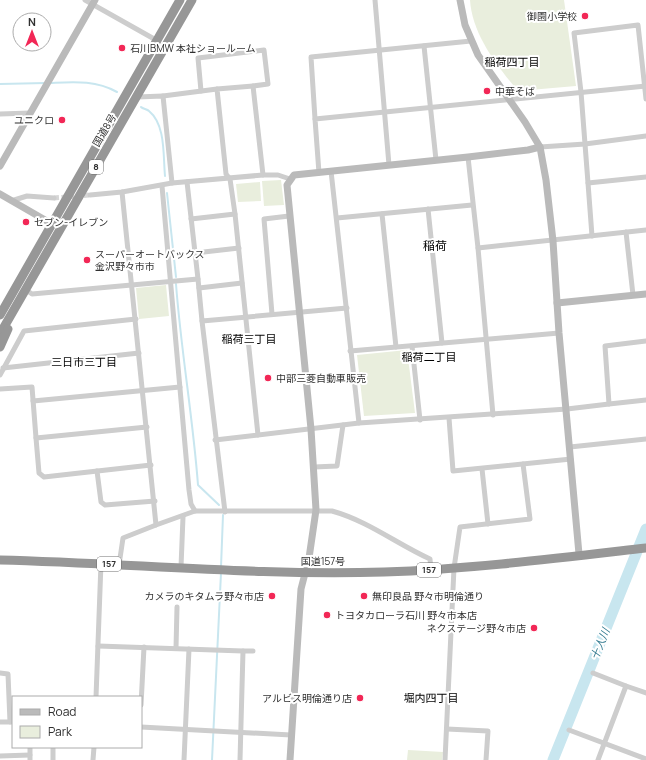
<svg xmlns="http://www.w3.org/2000/svg" width="646" height="760" font-family="Manrope,'Noto Sans JP',sans-serif">
	<rect width="100%" height="100%" fill="#fff"/>
	<g fill="#e9eedd">
		<path d="M470,0h94l12,86 -58,5c-21,-25 -46,-57 -48,-91z"/>
		<polygon points="281,180 284,205 264,206 262,181"/>
		<polygon points="260,182 261,201 238,202 236,184"/>
		<polygon points="166,285 169,316 139,319 136,288"/>
		<polygon points="407,350 415,413 364,416 357,355"/>
		<polygon points="408,750 443,752 442,760 407,760"/>
	</g>
	<g fill="none" stroke-linecap="round" stroke-linejoin="round">
		<g stroke="#c8e6ef" stroke-width="2">
			<path d="M50,83c24,-1 45,-3 67,9"/>
			<polyline points="0,84 46,83"/>
			<path d="M141,107c2,2 6,2 8,4 17,14 14,45 16,65"/>
			<polyline points="167,193 176,277"/>
			<path d="M176,284c5,67 17,134 22,201l21,20"/>
			<polyline points="221,567 223,515"/>
			<polyline points="212,760 221,573"/>
		</g>
		<polyline stroke="#c8e6ef" stroke-width="11" points="553,760 646,529"/>
		<polyline stroke="#d6d6d6" stroke-width="5" stroke-dasharray="5 2.5" stroke-linecap="butt" points="54,198 90,195"/>
		<g stroke="#cdcdcd" stroke-width="5">
			<polyline points="85,0 156,40"/>
			<polyline points="375,0 389,165"/>
			<polyline points="424,46 436,160"/>
			<polyline points="201,91 198,58 264,50 268,84 253,86"/>
			<polyline points="163,96 217,89"/>
			<polyline points="137,97 163,96 172,183"/>
			<polyline points="0,114 30,113"/>
			<polyline points="315,119 311,57 471,41"/>
			<polyline points="540,147 585,144 646,136"/>
			<polyline points="468,157 478,248 493,415"/>
			<polyline points="331,171 359,423"/>
			<polyline points="319,173 315,119 646,86"/>
			<polyline points="187,182 198,279"/>
			<polyline points="588,183 581,92 574,33 638,25 646,99"/>
			<polyline points="162,186 189,490 191,504 195,511"/>
			<polyline points="90,195 122,192 172,183 263,175 278,175 290,179"/>
			<polyline points="11,201 27,196 54,198"/>
			<polyline points="428,209 442,343"/>
			<polyline points="382,214 396,347"/>
			<polyline points="337,218 472,205"/>
			<polyline points="191,219 235,214"/>
			<polyline points="626,232 633,295"/>
			<polyline points="592,236 588,183 646,177"/>
			<polyline points="478,248 646,230"/>
			<polyline points="195,253 239,248"/>
			<polyline points="199,288 242,283"/>
			<polyline points="26,290 32,294 198,279 202,321 347,308"/>
			<polyline points="272,314 264,219 289,216"/>
			<polyline points="202,321 225,512"/>
			<polyline points="646,341 605,346 609,404 646,400"/>
			<polyline points="412,346 420,420"/>
			<polyline points="350,351 559,333"/>
			<polyline points="3,368 139,353"/>
			<polyline points="0,375 24,331 136,319"/>
			<polyline points="0,389 32,387 36,438 147,427"/>
			<polyline points="33,401 180,387"/>
			<polyline points="449,418 453,471 571,459"/>
			<polyline points="258,435 235,214 230,179 226,174 217,89 253,86 263,175"/>
			<polyline points="36,438 39,473 44,477 151,465"/>
			<polyline points="215,440 359,423 567,409 609,404"/>
			<polyline points="570,447 646,439"/>
			<polyline points="314,467 337,466 343,425"/>
			<polyline points="482,469 488,524"/>
			<polyline points="97,471 101,502 105,505 155,501"/>
			<path d="M156,525l39,-14h137c36,10 65,33 98,48l1,11"/>
			<polyline points="119,565 123,538 156,525 122,192"/>
			<polyline points="181,567 183,517"/>
			<polyline points="98,646 243,651"/>
			<polyline points="176,648 177,607"/>
			<polyline points="0,673 8,674 10,722"/>
			<polyline points="593,673 626,686"/>
			<polyline points="96,697 101,563"/>
			<polyline points="141,705 144,647"/>
			<polyline points="0,722 13,722"/>
			<polyline points="141,727 291,735"/>
			<polyline points="447,729 488,731 486,760"/>
			<polyline points="569,730 646,759"/>
			<polyline points="0,756 30,755"/>
			<polyline points="30,760 30,747"/>
			<polyline points="53,760 53,747"/>
			<polyline points="93,760 94,747"/>
			<polyline points="184,760 189,649"/>
			<polyline points="240,760 243,651 253,651"/>
			<polyline points="445,760 454,568 460,527 530,519 523,464"/>
			<polyline points="598,760 626,686 646,693"/>
		</g>
		<g stroke="#bababa" stroke-width="7">
			<polyline points="460,0 465,25 478,55 525,122 540,147 546,180 553,241 559,333 579,554"/>
			<polyline points="0,166 95,0"/>
			<polyline points="0,194 52,224"/>
			<polyline points="557,303 646,294"/>
			<polyline points="290,760 301,589 309,558 316,510 311,429 287,185 294,175 468,157 528,150 540,147"/>
		</g>
		<g stroke="#979797" stroke-width="9">
			<polyline points="0,315 180,0"/>
			<polyline points="0,334 192,0"/>
			<polyline points="0,347 8,329"/>
			<path d="M0,560c128,3 256,16 384,12 87,-3 175,-14 262,-24"/>
		</g>
	</g>
	<g fill="#f22756" stroke="#fff" stroke-width="1.5">
		<circle cx="585" cy="16" r="4"/>
		<circle cx="122" cy="48" r="4"/>
		<circle cx="487" cy="91" r="4"/>
		<circle cx="62" cy="120" r="4"/>
		<circle cx="26" cy="222" r="4"/>
		<circle cx="87" cy="260" r="4"/>
		<circle cx="268" cy="378" r="4"/>
		<circle cx="272" cy="596" r="4"/>
		<circle cx="364" cy="596" r="4"/>
		<circle cx="327" cy="615" r="4"/>
		<circle cx="534" cy="628" r="4"/>
		<circle cx="360" cy="698" r="4"/>
	</g>
	<g text-anchor="middle" stroke-width="4" stroke-linejoin="round" paint-order="stroke">
		<g fill="#fff" stroke="#6e6e6e" stroke-width="1">
			<rect x="89" y="160" width="14" height="14" rx="3"/>
			<rect x="97" y="557" width="24" height="14" rx="3"/>
			<rect x="417" y="563" width="24" height="14" rx="3"/>
		</g>
		<g font-size="9" font-weight="bold" fill="#303030">
			<text x="96" y="170">8</text>
			<text x="109" y="567">157</text>
			<text x="429" y="573">157</text>
		</g>
		<g font-size="10" fill="#303030" stroke="#fff" text-anchor="start">
			<text x="577" y="20" text-anchor="end">御園小学校</text>
			<text x="130" y="52">石川BMW 本社ショールーム</text>
			<text x="495" y="95">中華そば</text>
			<text x="54" y="124" text-anchor="end">ユニクロ</text>
			<text x="34" y="226">セブン-イレブン</text>
			<text x="95" y="258">スーパーオートバックス<tspan x="95" dy="12">金沢野々市市</tspan></text>
			<text x="276" y="382">中部三菱自動車販売</text>
			<text x="264" y="600" text-anchor="end">カメラのキタムラ野々市店</text>
			<text x="372" y="600">無印良品 野々市明倫通り</text>
			<text x="335" y="619">トヨタカローラ石川 野々市本店</text>
			<text x="526" y="632" text-anchor="end">ネクステージ野々市店</text>
			<text x="352" y="702" text-anchor="end">アルビス明倫通り店</text>
		</g>
		<g font-size="10" fill="#303030" stroke="#fff">
			<text transform="translate(104 130) rotate(-60)" y="4">国道8号</text>
			<text x="323" y="565">国道157号</text>
		</g>
		<g font-size="11" fill="#000" stroke="#fff">
			<text x="512" y="66">稲荷四丁目</text>
			<text x="249" y="343">稲荷三丁目</text>
			<text x="429" y="361">稲荷二丁目</text>
			<text x="84" y="366">三日市三丁目</text>
			<text x="431" y="702">堀内四丁目</text>
		</g>
		<g font-size="11" font-style="italic" fill="#357c91" stroke="#fff">
			<text transform="translate(600 644) rotate(-68)" y="4">十人川</text>
		</g>
		<g font-size="12" fill="#000" stroke="#fff">
			<text x="435" y="250">稲荷</text>
		</g>
	</g>
	<rect x="12" y="696" width="130" height="52" fill="#ffffff" stroke="#acacac"/>
	<rect x="20" y="709" width="20" height="6" fill="#bababa" stroke="#acacac"/>
	<text x="48" y="716" font-size="12" fill="#303030">Road</text>
	<rect x="20" y="726" width="20" height="12" fill="#e9eedd" stroke="#acacac"/>
	<text x="48" y="736" font-size="12" fill="#303030">Park</text>
	<g transform="translate(32 32)"><circle r="19" fill="#ffffff" stroke="#acacac"/>
	<path d="M0-3L7 15L0 10L-7 15Z" fill="#f22756"/>
	<text y="-6" font-size="11" font-weight="bold" text-anchor="middle" fill="#303030">N</text>
	</g>
</svg>
